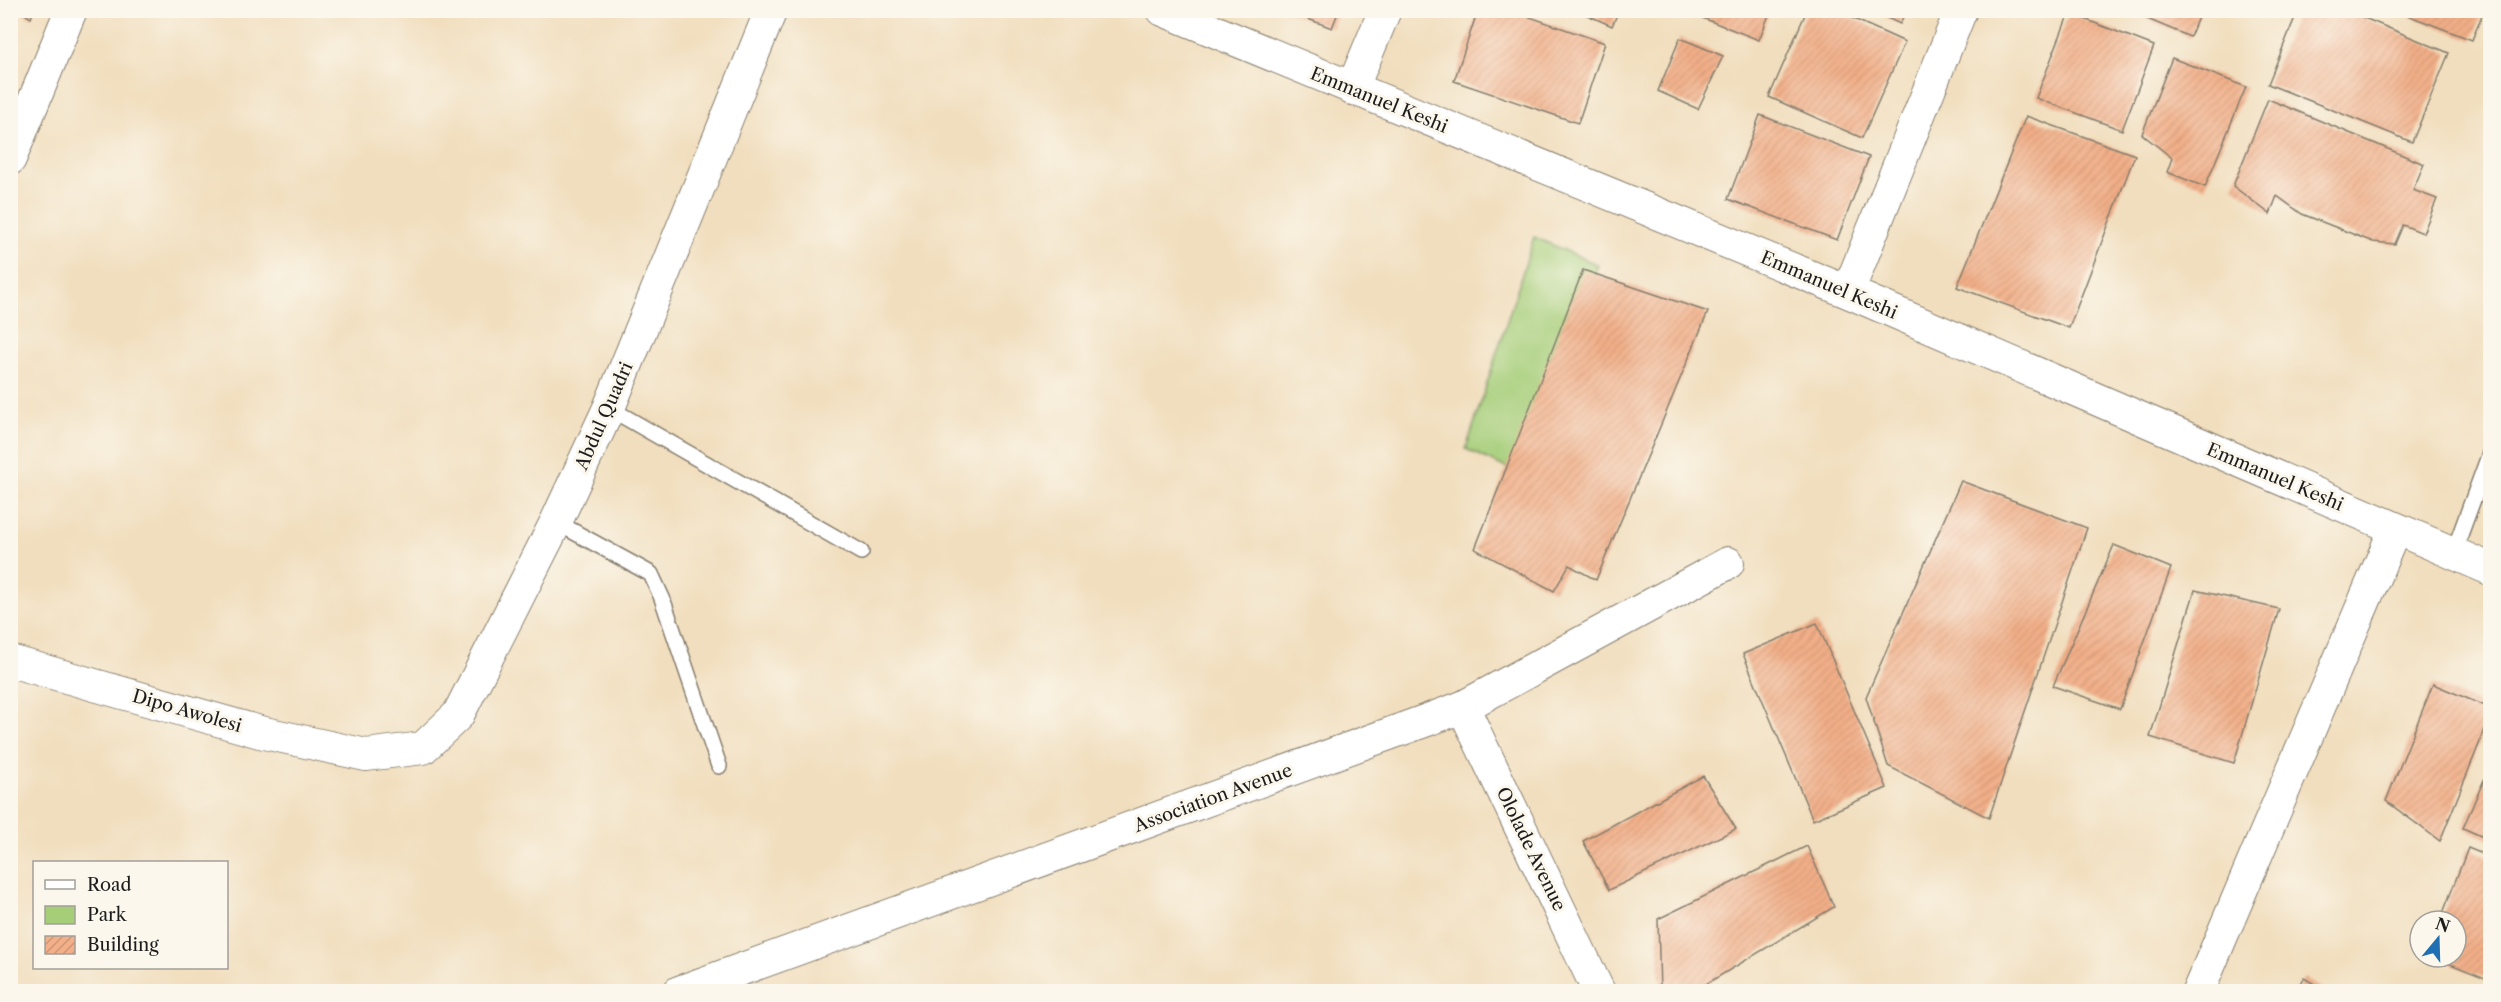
<svg xmlns="http://www.w3.org/2000/svg" width="2501" height="1002" font-family="'Libre Caslon Text',serif">
	<defs>
		<pattern id="building-hatch" width="6" height="6" patternUnits="userSpaceOnUse" patternTransform="scale(1.5)"><rect width="6" height="6" fill="#f2af88"/><path d="M-1 1l2-2M0 6l6-6M5 7l2-2" fill="none" stroke="#cf9675"/></pattern>
	</defs>
	<rect width="100%" height="100%" fill="#fbf7ec"/>
	<filter id="ink" filterUnits="userSpaceOnUse"><feTurbulence type="fractalNoise" baseFrequency=".0167" numOctaves="2"/><feDisplacementMap in="SourceGraphic" scale="12" xChannelSelector="R" yChannelSelector="G"/><feConvolveMatrix kernelMatrix="1 2 1 2 8 2 1 2 1" color-interpolation-filters="sRGB"/></filter>
	<filter id="wash" filterUnits="userSpaceOnUse"><feTurbulence type="fractalNoise" baseFrequency=".008" numOctaves="4" result="noise"/><feDisplacementMap in="SourceGraphic" scale="24" xChannelSelector="R" yChannelSelector="G"/><feGaussianBlur stdDeviation="1.35" result="paint"/><feColorMatrix in="noise" values="0 0 0 0 0 0 0 0 0 0 0 0 0 0 0 0 0 1.4 0 .05"/><feComposite in="paint" operator="in"/></filter>
	<g filter="url(#wash)">
		<rect width="100%" height="100%" fill="#f1debe"/>
		<polygon fill="#a6ce79" stroke="#61754a" stroke-width="1.5" points="1534,237 1598,265 1515,472 1466,449"/>
		<g id="blocks">
			<g fill="url(#building-hatch)">
				<polygon points="19,10 34,10 31,18"/>
				<polygon points="1284,10 1339,10 1332,28"/>
				<polygon points="1478,10 1510,10 1605,43 1578,123 1454,81"/>
				<polygon points="1576,10 1619,10 1612,26"/>
				<polygon points="1682,10 1771,10 1759,40"/>
				<polygon points="1807,10 1834,10 1905,42 1862,138 1769,97"/>
				<polygon points="1870,10 1906,10 1900,24"/>
				<polygon points="2126,10 2201,10 2190,37"/>
				<polygon points="2298,10 2345,10 2449,53 2412,142 2268,84"/>
				<polygon points="2394,10 2484,10 2472,40"/>
				<polygon points="2069,13 2154,46 2122,130 2036,98"/>
				<polygon points="1680,38 1723,56 1698,109 1658,91"/>
				<polygon points="2172,58 2246,87 2205,187 2167,172 2172,158 2142,134"/>
				<polygon points="2268,99 2424,164 2413,190 2437,199 2423,233 2403,225 2395,244 2373,242 2302,214 2277,196 2270,214 2233,186"/>
				<polygon points="1760,115 1869,157 1837,240 1728,199"/>
				<polygon points="2026,116 2135,155 2069,328 1957,287"/>
				<polygon points="1583,270 1708,312 1596,580 1569,565 1554,591 1475,549"/>
				<polygon points="1961,481 2087,528 1989,818 1888,766 1866,697"/>
				<polygon points="2114,545 2171,568 2120,709 2053,686"/>
				<polygon points="2195,590 2279,609 2234,763 2150,737"/>
				<polygon points="1817,623 1887,788 1813,820 1743,654"/>
				<polygon points="2433,684 2490,708 2490,717 2440,841 2386,801"/>
				<polygon points="2490,766 2490,840 2463,828"/>
				<polygon points="1703,776 1736,829 1609,890 1583,841"/>
				<polygon points="1807,846 1834,907 1693,992 1660,992 1658,919"/>
				<polygon points="2468,848 2490,857 2490,980 2433,957 2456,957 2456,921 2440,921"/>
				<polygon points="2304,978 2328,992 2296,992"/>
			</g>
		</g>
	</g>
	<g filter="url(#ink)">
		<use href="#blocks" fill-opacity="0" stroke="#867d6d" stroke-width="1.5"/>
		<g fill="none" stroke-linecap="round" stroke-linejoin="round">
			<defs>
				<g id="lane">
					<polyline points="609,408 861,552"/>
					<polyline points="556,522 651,574 662,598 719,766"/>
					<polyline points="2453,554 2490,453"/>
				</g>
				<g id="street">
					<polyline points="1163,10 1848,292 2490,569"/>
					<polyline points="1352,89 1385,10"/>
					<polyline points="10,159 71,10"/>
					<polyline points="1848,292 1961,10"/>
					<polyline points="10,661 260,732 366,755 423,748 458,715 556,522 609,408 771,10"/>
					<polyline points="1463,707 1599,992"/>
					<polyline points="679,992 1463,707 1728,563"/>
					<polyline points="2198,992 2395,529"/>
				</g>
			</defs>
			<use href="#lane" stroke="#867d6d" stroke-width="18"/>
			<use href="#street" stroke="#867d6d" stroke-width="34"/>
			<use href="#lane" stroke="#fff" stroke-width="15"/>
			<use href="#street" stroke="#fff" stroke-width="32"/>
		</g>
	</g>
	<g text-anchor="middle" stroke-width="6" stroke-linejoin="round" paint-order="stroke">
		<g font-size="18" fill="#1c1c1c" stroke="#fbf7ec">
			<text transform="translate(1379 100) rotate(22)" y="6">Emmanuel Keshi</text>
			<text transform="translate(1829 285) rotate(23)" y="6">Emmanuel Keshi</text>
			<text transform="translate(604 416) rotate(-66)" y="6">Abdul Quadri</text>
			<text transform="translate(2275 477) rotate(23)" y="6">Emmanuel Keshi</text>
			<text transform="translate(187 711) rotate(16)" y="6">Dipo Awolesi</text>
			<text transform="translate(1213 798) rotate(-20)" y="6">Association Avenue</text>
			<text transform="translate(1531 849) rotate(64)" y="6">Ololade Avenue</text>
		</g>
	</g>
	<rect width="2501" height="1002" fill="none" stroke="#fbf7ec" stroke-width="36"/>
	<rect x="33" y="861" width="195" height="108" fill="#fbf7ec" stroke="#a29f99" stroke-width="1.5"/>
	<rect x="45" y="880" width="30" height="9" fill="#ffffff" stroke="#a29f99" stroke-width="1.5"/>
	<text x="87" y="891" font-size="18" fill="#1c1c1c">Road</text>
	<rect x="45" y="906" width="30" height="18" fill="#a6ce79" stroke="#a29f99" stroke-width="1.5"/>
	<text x="87" y="921" font-size="18" fill="#1c1c1c">Park</text>
	<rect x="45" y="936" width="30" height="18" fill="url(#building-hatch)" stroke="#a29f99" stroke-width="1.5"/>
	<text x="87" y="951" font-size="18" fill="#1c1c1c">Building</text>
	<g transform="translate(2438 939) rotate(19)"><circle r="28" fill="#fbf7ec" stroke="#a29f99" stroke-width="1.5"/>
	<path d="M0-4.5L10 22L0 15L-10 22Z" fill="#1f6fb2"/>
	<text y="-9" font-size="16" font-weight="bold" text-anchor="middle" fill="#1c1c1c">N</text>
	</g>
</svg>
